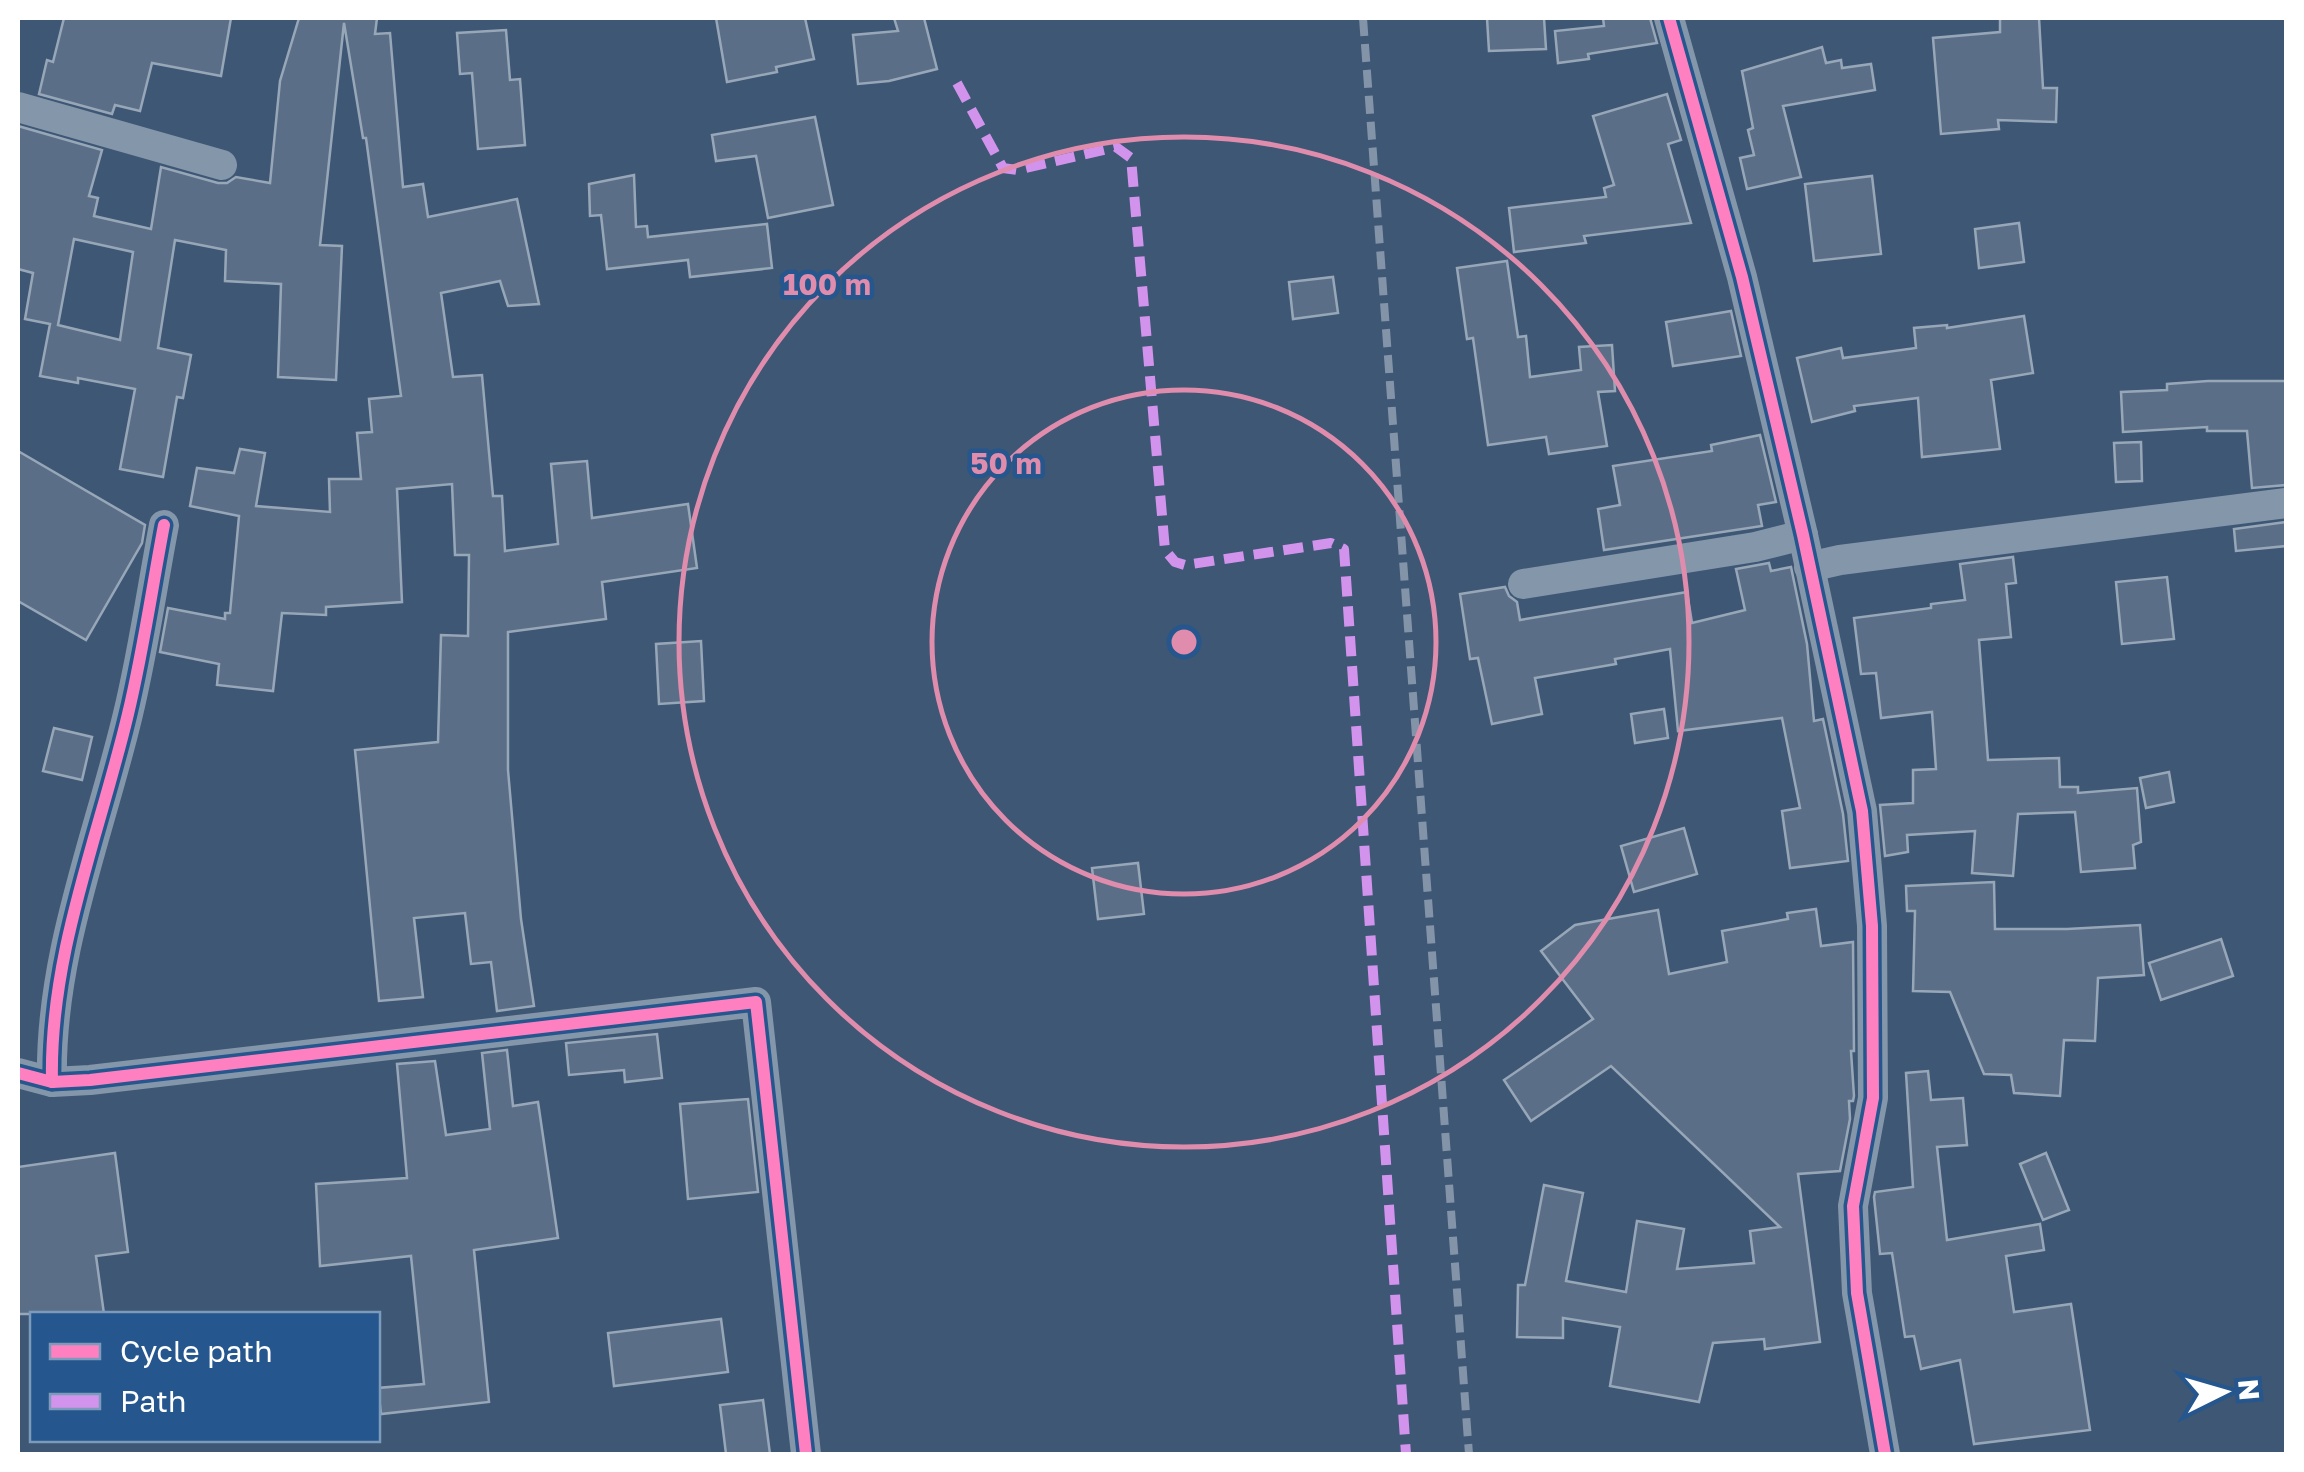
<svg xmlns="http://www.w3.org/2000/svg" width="2304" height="1472" font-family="'Golos Text',sans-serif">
	<rect width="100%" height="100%" fill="#3d5775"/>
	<g fill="#5a6f87" stroke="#98a7b8" stroke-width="2.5" fill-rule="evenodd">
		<polygon points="64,18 231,18 221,76 152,63 140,111 115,105 112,114 39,94 47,60 53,62"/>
		<path d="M299,18h78l-2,16 15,-1 13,154 20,-3 5,33 89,-18 22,105 -31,2 -8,-25 -59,12 12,84 29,-2 11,121h9l3,55 53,-7 -7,-80 36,-3 5,57 96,-14 9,64 -95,14 4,37 -98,13v138l13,149 13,87 -37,5 -6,-49 -20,2 -6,-51 -51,5 9,79 -44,4 -24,-251 83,-8 3,-107 27,1 1,-81h-14l-3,-71 -55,5 5,113 -76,5v8l-44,-2 -9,78 -56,-6 2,-21 -59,-12 8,-44 57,11v-6h5l9,-97 -49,-10 7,-38 37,5 6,-24 25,4 -9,53 74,6 -1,-33h32l-4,-46 15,-1 -3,-33 32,-3 -35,-258h-3l-19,-115 -24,222 22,1 -6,134 -58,-3 3,-93 -56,-3 1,-31 -51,-10 -17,108 33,7 -8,43 -6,-1 -14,80 -43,-8 15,-80 -57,-11v5l-38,-7 10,-52 -25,-5 8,-46 -15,-4v-143l84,24 -13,46 9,2 -4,18 57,13 10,-62 57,16h9l9,-6 34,6 10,-102zM74,239l59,13 -13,88 -62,-15z"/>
		<polygon points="716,18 805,18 814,59 776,67 777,72 727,82"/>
		<polygon points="894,18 924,18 937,69 889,81 858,84 853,35 898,31"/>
		<polygon points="1487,18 1544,18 1546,49 1489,51"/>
		<polygon points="1603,18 1650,18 1657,43 1588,54 1589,59 1558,63 1555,31 1604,26"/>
		<polygon points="2000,18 2039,18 2043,88 2057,88 2056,122 1998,120 1999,129 1941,134 1933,38 2000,32"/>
		<polygon points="506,30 510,80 520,79 525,145 478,149 472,73 460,74 457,33"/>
		<polygon points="1822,47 1826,63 1841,60 1842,68 1871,64 1875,90 1783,106 1801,177 1747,189 1740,158 1754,155 1748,130 1753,128 1742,71"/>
		<polygon points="1667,94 1681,140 1668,144 1691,223 1584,236 1586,243 1514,252 1509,208 1606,197 1604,188 1614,185 1593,116"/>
		<polygon points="815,117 833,205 768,218 756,156 716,161 712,135"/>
		<polygon points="634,175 636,227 647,226 648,237 767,224 772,268 690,277 688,260 607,269 601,215 590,216 589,184"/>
		<polygon points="1872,176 1881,254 1814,261 1805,184"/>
		<polygon points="2019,223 2024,262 1979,268 1975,229"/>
		<polygon points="1507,261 1518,337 1526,336 1530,377 1581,370 1579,347 1612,345 1615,391 1598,392 1607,446 1549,454 1546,437 1488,445 1473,338 1467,339 1457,268"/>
		<polygon points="1333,277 1338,313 1293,319 1289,282"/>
		<polygon points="1731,311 1741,356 1673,366 1666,322"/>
		<polygon points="2024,316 2033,373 1991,380 2000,449 1922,457 1918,398 1854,406 1855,411 1812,422 1797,358 1841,348 1843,358 1916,348 1914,328 1947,325 1947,328"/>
		<polygon points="2208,381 2286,381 2286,485 2252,488 2247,431 2207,431 2207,427 2123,432 2121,392 2167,390 2167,384"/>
		<polygon points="1760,435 1776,502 1758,505 1762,526 1604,550 1598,509 1620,505 1613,466 1712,451 1711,445"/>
		<polygon points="2141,442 2142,481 2116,482 2114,443"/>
		<polygon points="18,451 145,525 142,543 86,640 18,601"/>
		<polygon points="2286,522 2286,546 2236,551 2234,529"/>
		<polygon points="2013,557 2016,583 2006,584 2011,637 1979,640 1988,760 2059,758 2060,787 2078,787 2078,793 2137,788 2141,842 2133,845 2135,868 2081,872 2075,812 2018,814 2013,876 1972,873 1975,831 1907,835 1908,852 1885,856 1880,805 1913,803 1913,770 1936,769 1932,712 1881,718 1876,673 1861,674 1854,618 1931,608 1931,604 1965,600 1960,564"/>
		<polygon points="1769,563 1771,571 1791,567 1807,644 1814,721 1823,719 1843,814 1848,861 1790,868 1782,811 1800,808 1782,718 1678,731 1670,649 1615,659 1616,664 1535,678 1542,714 1492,724 1478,658 1470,659 1460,594 1505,587 1509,596 1517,602 1520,620 1687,592 1692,623 1745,610 1736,569"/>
		<polygon points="2167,577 2174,639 2122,644 2116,582"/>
		<polygon points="701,641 704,701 659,704 656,644"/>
		<polygon points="1664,709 1668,738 1635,743 1631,714"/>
		<polygon points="54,728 92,737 82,780 43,771"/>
		<polygon points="2169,772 2174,802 2146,808 2140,778"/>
		<polygon points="1684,828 1697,874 1634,892 1621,846"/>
		<polygon points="1138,863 1144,914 1098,919 1092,868"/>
		<polygon points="1994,882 1995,929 2067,929 2140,925 2144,975 2098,978 2095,1041 2064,1040 2060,1096 2014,1093 2011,1075 1984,1074 1950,992 1913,991 1915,911 1907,911 1906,886"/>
		<polygon points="1816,909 1821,946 1853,942 1854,1051 1851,1051 1854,1096 1853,1101 1849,1101 1850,1119 1840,1171 1798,1174 1820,1342 1765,1349 1764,1339 1713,1343 1699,1402 1610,1386 1620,1327 1563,1318 1563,1338 1517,1337 1518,1285 1525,1285 1544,1185 1583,1193 1566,1281 1626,1292 1637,1221 1684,1229 1677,1269 1754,1263 1750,1231 1780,1227 1611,1066 1531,1121 1504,1080 1593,1019 1541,951 1575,925 1658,910 1669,974 1727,962 1722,931 1788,919 1787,913"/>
		<polygon points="2221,939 2233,976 2161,1000 2149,963"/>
		<polygon points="657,1034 662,1078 625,1082 624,1070 569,1075 566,1043"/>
		<polygon points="507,1050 513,1106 538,1102 558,1238 474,1250 489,1402 381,1414 378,1388 424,1384 411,1256 320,1266 316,1184 407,1178 397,1064 435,1061 446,1135 490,1129 482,1053"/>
		<polygon points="1928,1071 1931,1100 1963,1098 1967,1145 1937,1147 1947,1240 2040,1224 2044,1250 2006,1256 2014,1312 2071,1304 2090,1430 1974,1444 1960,1360 1921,1369 1914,1336 1905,1337 1892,1253 1880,1254 1874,1197 1875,1192 1913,1187 1906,1073"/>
		<polygon points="748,1099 758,1192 688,1199 680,1104"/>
		<polygon points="115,1153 128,1252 96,1256 104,1314 18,1314 18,1167"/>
		<polygon points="2046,1153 2069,1210 2043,1220 2020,1164"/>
		<polygon points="721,1319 728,1372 614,1386 608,1333"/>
		<polygon points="763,1400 770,1454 726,1454 720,1405"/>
	</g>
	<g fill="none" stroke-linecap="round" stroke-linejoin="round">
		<g stroke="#8496a9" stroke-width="30">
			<polyline points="1669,18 1742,277 1803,535 1862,811 1872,926 1873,1098 1853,1206 1857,1293 1885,1454"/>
			<polyline points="18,107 222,165"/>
			<polyline points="1809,567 1840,560 2286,503"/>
			<polyline points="1523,584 1755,547 1803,535"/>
			<polyline points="18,1073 52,1082 90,1080 756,1002 806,1454"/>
			<path d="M52,1082c-3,-127 47,-246 76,-368 15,-62 24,-126 36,-189"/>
		</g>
		<polyline stroke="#8494a8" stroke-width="8" stroke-dasharray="18 8" stroke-linecap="butt" points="1363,18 1469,1454"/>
		<polyline stroke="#d193ec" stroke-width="10" stroke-dasharray="20 10" stroke-linecap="butt" points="957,83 1003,168 1017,170 1116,147 1131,158 1165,550 1175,562 1185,565 1331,543 1344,549 1406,1454"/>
		<defs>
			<g id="cycleway">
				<polyline points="1669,18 1742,277 1803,535 1862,811 1872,926 1873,1098 1853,1206 1857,1293 1885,1454"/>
				<polyline points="18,1073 52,1082 90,1080 756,1002 806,1454"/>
				<path d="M52,1082c-3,-127 47,-246 76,-368 15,-62 24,-126 36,-189"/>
			</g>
		</defs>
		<use href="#cycleway" stroke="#25568d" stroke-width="19"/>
		<use href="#cycleway" stroke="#ff80c0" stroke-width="12"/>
	</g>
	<g fill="none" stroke="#e08cad" stroke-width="5">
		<circle cx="1184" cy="642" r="252"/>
		<circle cx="1184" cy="642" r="505"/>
	</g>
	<circle cx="1184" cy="642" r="15" fill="#e08cad" stroke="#25568d" stroke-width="5"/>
	<g font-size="30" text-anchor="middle" font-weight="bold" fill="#e08cad" stroke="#25568d" stroke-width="9" stroke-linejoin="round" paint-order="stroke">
		<text x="827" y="295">100 m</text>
		<text x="1006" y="474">50 m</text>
	</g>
	<rect width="2304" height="1472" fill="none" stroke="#ffffff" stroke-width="40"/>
	<rect x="30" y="1312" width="350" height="130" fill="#25568d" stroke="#7c9abb" stroke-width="2.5"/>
	<rect x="50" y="1344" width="50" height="15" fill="#ff80c0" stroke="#7c9abb" stroke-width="2.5"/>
	<text x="120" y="1362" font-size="30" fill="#ffffff">Cycle path</text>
	<rect x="50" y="1394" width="50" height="15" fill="#d193ec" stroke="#7c9abb" stroke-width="2.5"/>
	<text x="120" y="1412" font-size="30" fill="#ffffff">Path</text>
	<g transform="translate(2224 1392) rotate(85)" stroke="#25568d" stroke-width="8" paint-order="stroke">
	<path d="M0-8L18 38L0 25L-18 38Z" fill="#ffffff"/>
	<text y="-15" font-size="28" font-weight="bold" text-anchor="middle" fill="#ffffff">N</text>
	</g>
</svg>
